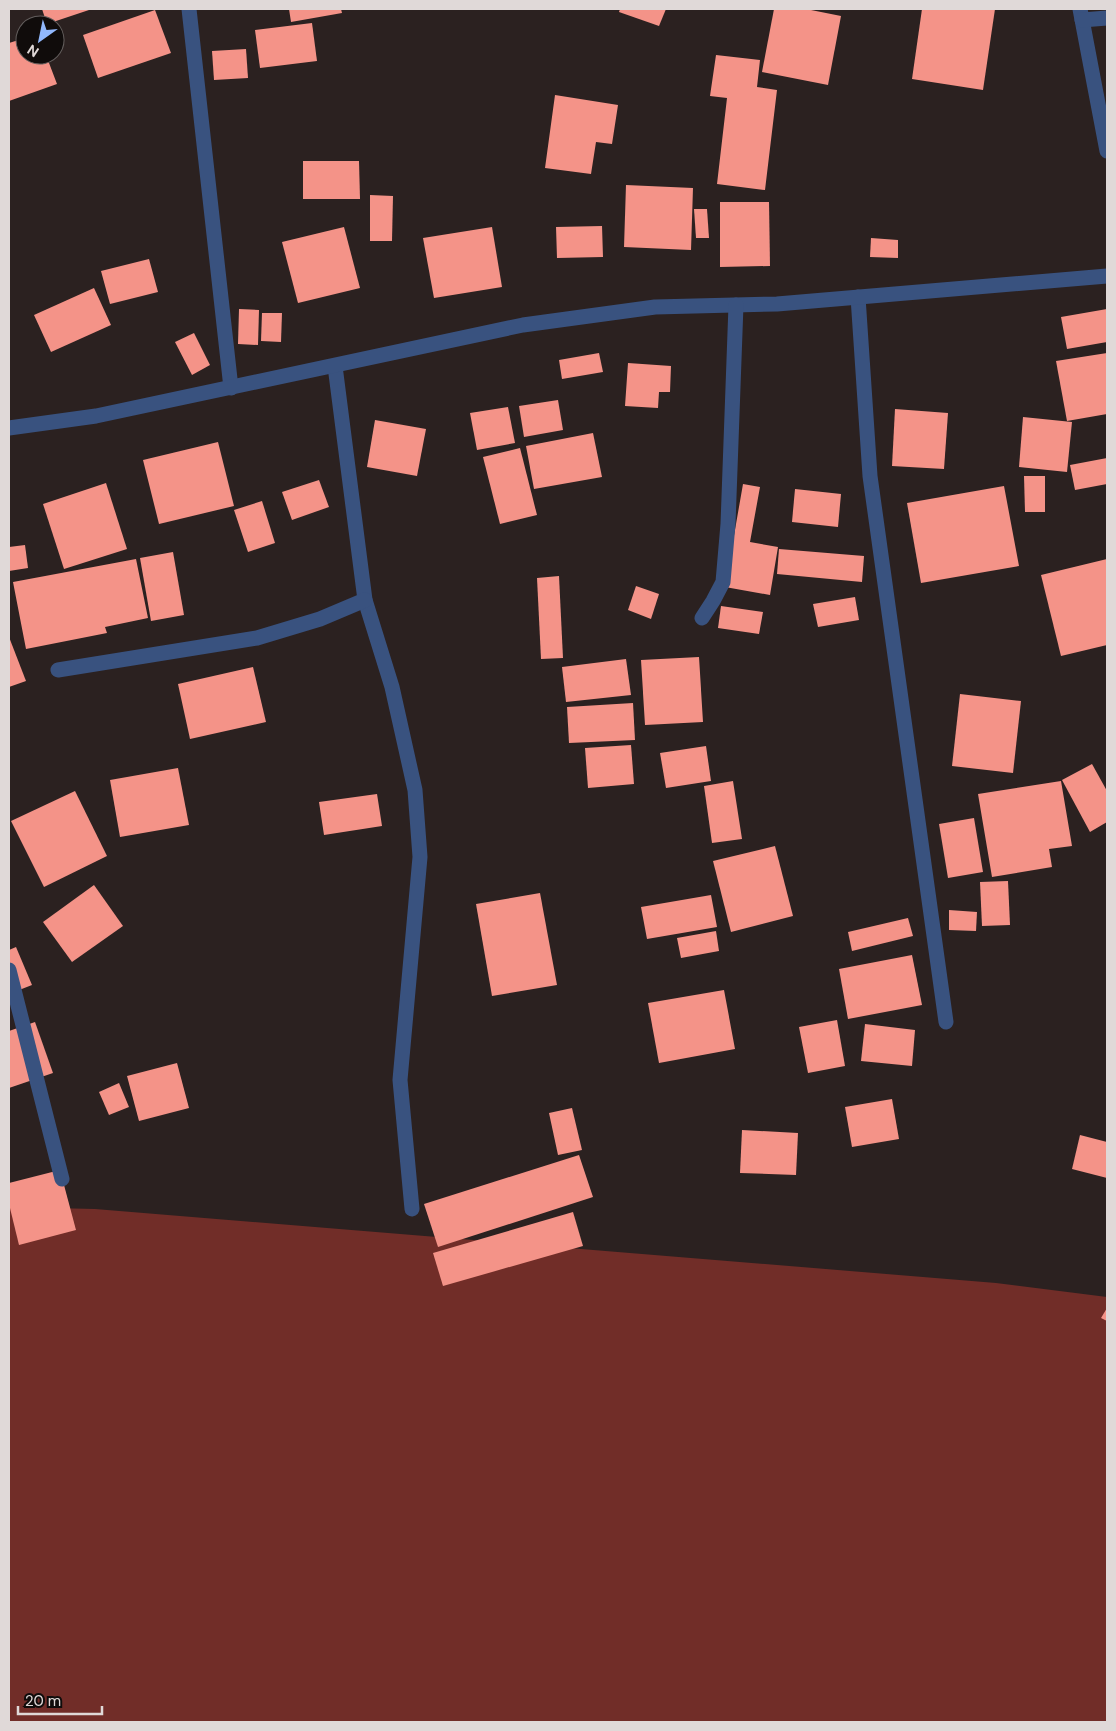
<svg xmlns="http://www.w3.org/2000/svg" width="1116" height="1731" font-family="'DM Sans',sans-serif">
	<rect width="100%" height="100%" fill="#2b2120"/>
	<polygon fill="#712d28" points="9,1207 95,1209 996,1283 1107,1297 1107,1722 9,1722"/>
	<g fill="#f49388">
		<polygon points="42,9 92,9 47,24"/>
		<polygon points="289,9 341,9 342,13 291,22"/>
		<polygon points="620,9 666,9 659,26 619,12"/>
		<polygon points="774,9 806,9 841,16 828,85 762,72"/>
		<polygon points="922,9 995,9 983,90 912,79"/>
		<polygon points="155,10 171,53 98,78 83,35"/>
		<polygon points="312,23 317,61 260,68 255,30"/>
		<polygon points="25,38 25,55 46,55 57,84 9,101 9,43"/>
		<polygon points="246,49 248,78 214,80 212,51"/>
		<polygon points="716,55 760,60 757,87 777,90 765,190 717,184 727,98 710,96"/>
		<polygon points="555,95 618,105 612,144 596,142 591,174 545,168"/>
		<polygon points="303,161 359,161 360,199 303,199"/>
		<polygon points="626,185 693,188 691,250 624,247"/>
		<polygon points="370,195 393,196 392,241 370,241"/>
		<polygon points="720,202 769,202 770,266 720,267"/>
		<polygon points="694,209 707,209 709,238 696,238"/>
		<polygon points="602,226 603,257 557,258 556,227"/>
		<polygon points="344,227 360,288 298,303 282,242"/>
		<polygon points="492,227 502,287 434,298 423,238"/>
		<polygon points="871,238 898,240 898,258 870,257"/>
		<polygon points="149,259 158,292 110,304 101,271"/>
		<polygon points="94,288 111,325 51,352 34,315"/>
		<polygon points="239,309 259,310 258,345 238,344"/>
		<polygon points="1107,309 1107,342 1067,349 1061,317"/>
		<polygon points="262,313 282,313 281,342 261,341"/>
		<polygon points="194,333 210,365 192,375 175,342"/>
		<polygon points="599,353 603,372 562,379 559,360"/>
		<polygon points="1107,353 1107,414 1067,421 1056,361"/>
		<polygon points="628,363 671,366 670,392 659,392 658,408 625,406"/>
		<polygon points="558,400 563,430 524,437 519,406"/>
		<polygon points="508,407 515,443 477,450 470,413"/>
		<polygon points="895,409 948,413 944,469 892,466"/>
		<polygon points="1023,417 1072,422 1067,472 1019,467"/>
		<polygon points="375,420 426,429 417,476 367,467"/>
		<polygon points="593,433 602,477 534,489 526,446"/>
		<polygon points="218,442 234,506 159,524 143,460"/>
		<polygon points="520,448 537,515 500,524 483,457"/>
		<polygon points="1107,458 1107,484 1075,490 1070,465"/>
		<polygon points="1024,476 1045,476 1045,512 1025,512"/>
		<polygon points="319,480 329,507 292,520 282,492"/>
		<polygon points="106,483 127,549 64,569 43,504"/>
		<polygon points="743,484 760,487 750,542 778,547 770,595 725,587"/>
		<polygon points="1004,486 1019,566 921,583 907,503"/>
		<polygon points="795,489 841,494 838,527 792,522"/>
		<polygon points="262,501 275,543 248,552 234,510"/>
		<polygon points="25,545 28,568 9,571 9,547"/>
		<polygon points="779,549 864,556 862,582 777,574"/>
		<polygon points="173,552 184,615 151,621 140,558"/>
		<polygon points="136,559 148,618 105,627 107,633 26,649 13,582"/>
		<polygon points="1107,559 1107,645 1061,656 1041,575"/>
		<polygon points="559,576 563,658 541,659 537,578"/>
		<polygon points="636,586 659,594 651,619 628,610"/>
		<polygon points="855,597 859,620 818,627 813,604"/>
		<polygon points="721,606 763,612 759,634 718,628"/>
		<polygon points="9,637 26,681 9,687"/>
		<polygon points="699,657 703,722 645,725 641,660"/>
		<polygon points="626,659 631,695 566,702 562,667"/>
		<polygon points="253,667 266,722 190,739 178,684"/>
		<polygon points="960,694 1021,701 1013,773 952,766"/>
		<polygon points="633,703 635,740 569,743 567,707"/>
		<polygon points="631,745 634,784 588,788 585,748"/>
		<polygon points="706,746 711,781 666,788 660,753"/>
		<polygon points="1092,764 1107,791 1107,822 1090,832 1062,780"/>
		<polygon points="178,768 189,825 120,837 110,780"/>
		<polygon points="733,781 742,839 712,843 704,786"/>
		<polygon points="1061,781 1072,846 1049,849 1052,867 992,877 978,794"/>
		<polygon points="75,791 107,856 44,887 11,821"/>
		<polygon points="377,794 382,826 324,835 319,802"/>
		<polygon points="974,818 983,872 948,878 939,824"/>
		<polygon points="775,846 793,916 731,932 713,861"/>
		<polygon points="1008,881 1010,925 982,926 980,882"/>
		<polygon points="94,885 123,926 72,962 43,922"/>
		<polygon points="540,893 557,985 492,996 476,904"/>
		<polygon points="711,895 717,927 647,939 641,907"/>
		<polygon points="949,910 977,912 976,931 949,930"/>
		<polygon points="908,918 913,936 852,951 848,932"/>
		<polygon points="716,931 719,951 681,958 677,938"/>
		<polygon points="16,947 32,985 9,994 9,950"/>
		<polygon points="912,955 922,1005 848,1019 839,969"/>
		<polygon points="724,990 735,1049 659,1063 648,1003"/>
		<polygon points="837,1020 845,1066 808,1073 799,1027"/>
		<polygon points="35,1022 53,1073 9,1088 9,1031"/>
		<polygon points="865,1024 915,1030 912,1066 861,1061"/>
		<polygon points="177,1063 189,1108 139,1121 127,1076"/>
		<polygon points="119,1083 129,1107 109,1115 99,1092"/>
		<polygon points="892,1099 899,1139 852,1147 845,1107"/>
		<polygon points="572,1108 582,1150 558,1155 549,1113"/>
		<polygon points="742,1130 798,1133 796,1175 740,1173"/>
		<polygon points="1080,1135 1107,1142 1107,1178 1072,1169"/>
		<polygon points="579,1155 593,1197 438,1247 424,1204"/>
		<polygon points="60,1170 76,1230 19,1245 9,1204 9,1183"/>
		<polygon points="573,1212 583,1246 443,1286 433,1253"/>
		<polygon points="1107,1308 1107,1321 1101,1318"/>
	</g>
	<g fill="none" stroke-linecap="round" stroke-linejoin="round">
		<g stroke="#39527f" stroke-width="15">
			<polyline points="189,9 231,388"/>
			<polyline points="1080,9 1107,151"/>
			<polyline points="1082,20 1107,18"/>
			<polyline points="858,297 870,476 946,1022"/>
			<polyline points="335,366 365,600 392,687 415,790 420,857 400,1080 412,1209"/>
			<polyline points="9,428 96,416 523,325 655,307 777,304 1107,276"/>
			<polyline points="702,618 713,601 723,582 728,524 736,305"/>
			<polyline points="58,670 257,638 320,619 365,600"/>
			<polyline points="9,970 62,1179"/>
		</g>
	</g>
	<rect width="1116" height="1731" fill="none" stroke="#e0d9d8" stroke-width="20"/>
	<g transform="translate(40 40) rotate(213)"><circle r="24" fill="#100c0b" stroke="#635e5d"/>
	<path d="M0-4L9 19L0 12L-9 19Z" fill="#91b8fd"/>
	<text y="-8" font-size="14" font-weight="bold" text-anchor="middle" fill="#e0d9d8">N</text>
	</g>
	<path d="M18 1706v8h84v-8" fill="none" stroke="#e0d9d8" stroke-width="2.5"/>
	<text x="25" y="1706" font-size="15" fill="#e0d9d8" stroke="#100c0b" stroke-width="4" paint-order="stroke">20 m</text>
</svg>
